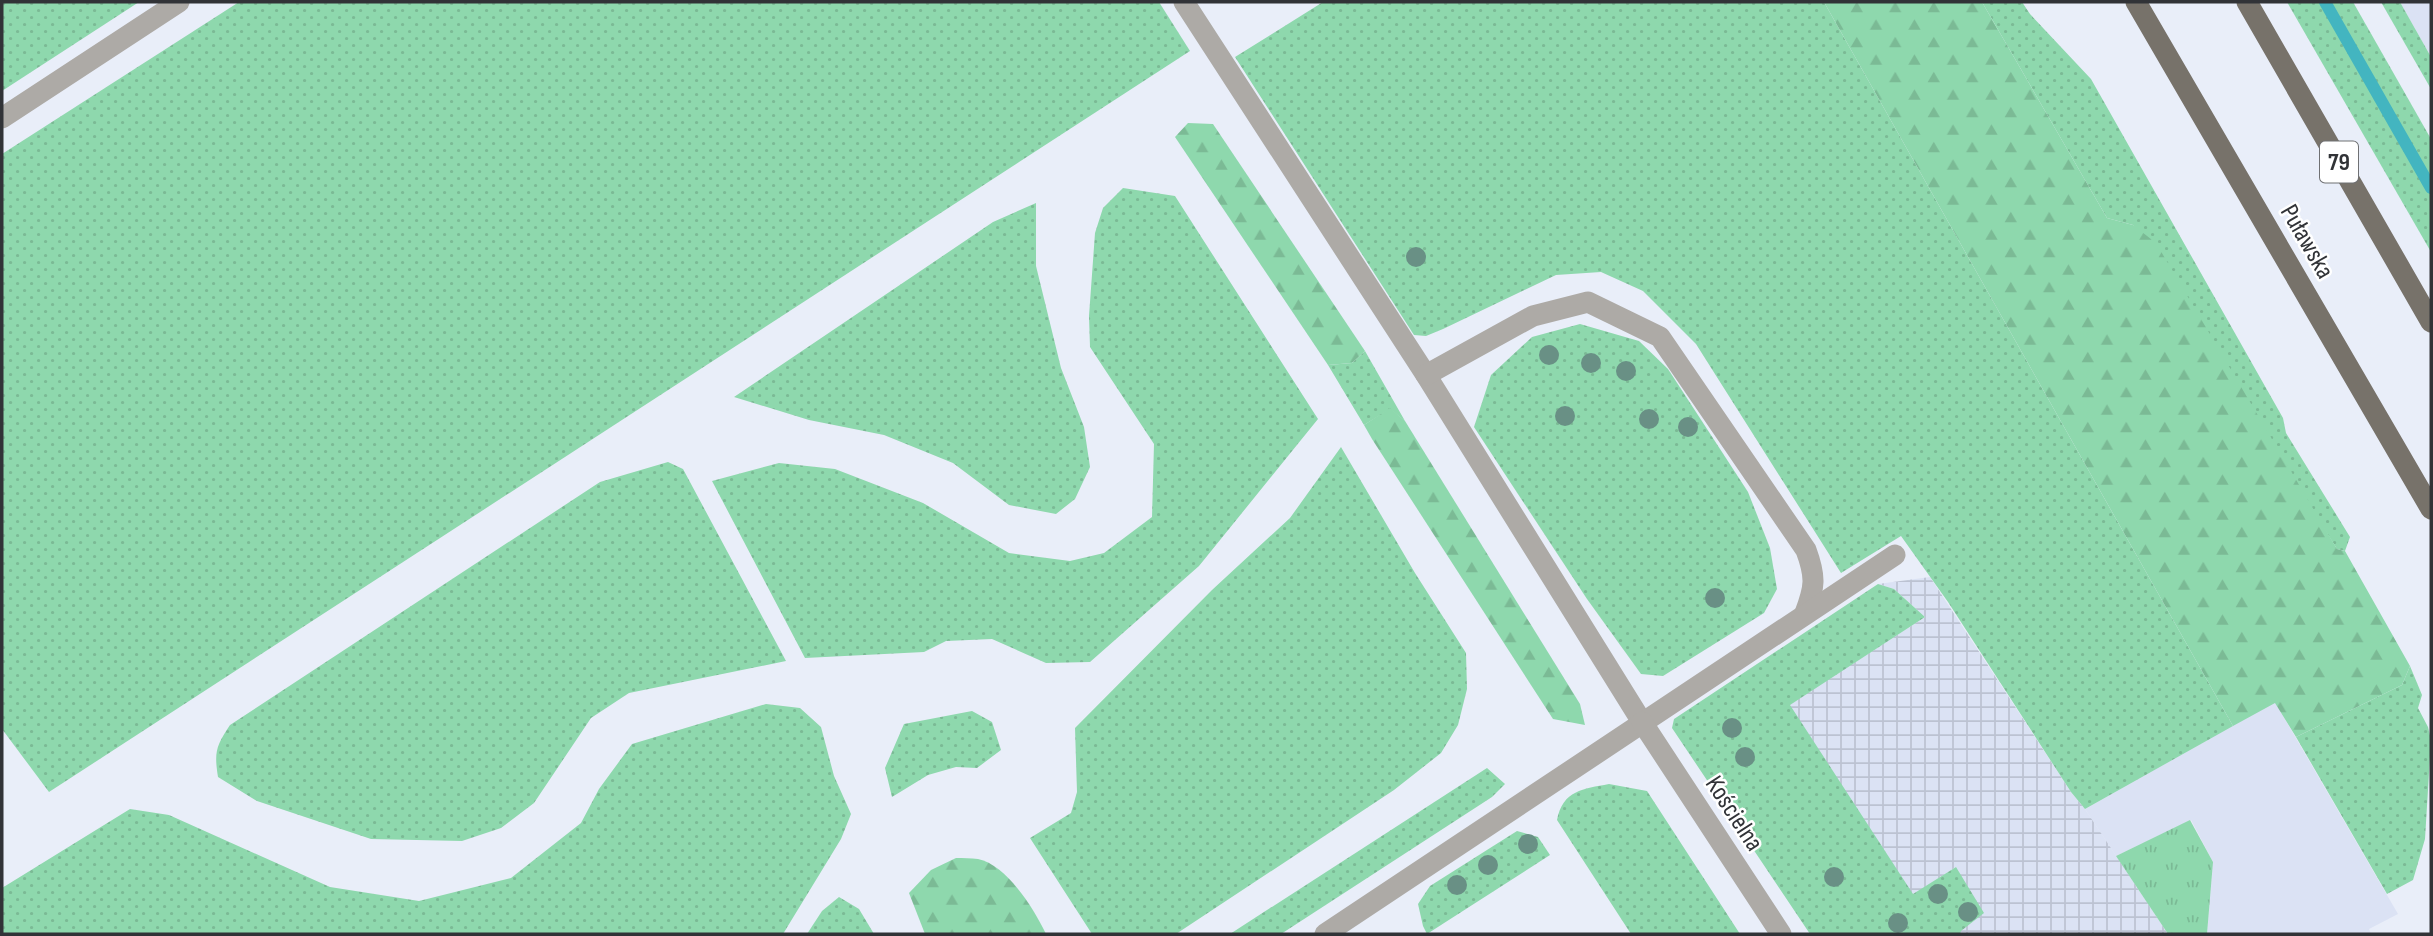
<svg xmlns="http://www.w3.org/2000/svg" width="2433" height="936" font-family="'Sofia Sans Condensed',sans-serif">
	<defs>
		<pattern id="industrial-grid" width="8" height="8" patternUnits="userSpaceOnUse" patternTransform="scale(1.75)"><rect width="8" height="8" fill="#dbe2f4"/><path d="M0 4h8M4 0v8" fill="none" stroke="#bcc2d2"/></pattern>
		<pattern id="grass-dots" width="8" height="8" patternUnits="userSpaceOnUse" patternTransform="scale(1.75)"><rect width="8" height="8" fill="#8ed8ad"/><path d="M2 2h.1M6 6h.1" fill="none" stroke="#7bba95" stroke-width="1.8" stroke-linecap="round"/></pattern>
		<pattern id="forest-firs" width="22" height="20" patternUnits="userSpaceOnUse" patternTransform="scale(1.75)"><rect width="22" height="20" fill="#8ed8ad"/><path d="M5 1l3.5 6h-7zM16 11l3.5 6h-7z" fill="#7bba95"/></pattern>
		<pattern id="park-tufts" width="24" height="20" patternUnits="userSpaceOnUse" patternTransform="scale(1.75)"><rect width="24" height="20" fill="#8ed8ad"/><path d="M3 7l-1-3M5 7V3M7 7l1-3M15 17l-1-3M17 17v-4M19 17l1-3" fill="none" stroke="#7bba95"/></pattern>
	</defs>
	<rect width="100%" height="100%" fill="#e9eef9"/>
	<g fill="#dbe2f4">
		<polygon points="2400,2 2431,2 2431,57"/>
		<polygon points="2275,702 2398,914 2369,929 2371,934 2207,934 2213,862 2191,820 2116,856 2085,809"/>
	</g>
	<polygon fill="url(#industrial-grid)" points="1930,577 2071,792 2085,809 2168,934 1960,934 1956,867 1913,895 1789,705 1925,617 1894,589 1878,584"/>
	<g fill="url(#grass-dots)">
		<polygon points="2,2 139,2 2,91"/>
		<polygon points="239,2 1159,2 1190,51 49,792 2,729 2,154"/>
		<polygon points="1323,2 1824,2 2233,726 2085,809 2071,792 1948,602 1901,536 1841,573 1696,344 1643,291 1601,272 1556,275 1443,329 1426,336 1414,335 1235,57"/>
		<polygon points="1982,2 2022,2 2030,14 2091,79 2283,418 2286,433 2350,537 2345,551 2337,549 2133,225 2107,218"/>
		<polygon points="2287,2 2353,2 2431,139 2431,252"/>
		<polygon points="2381,2 2400,2 2431,57 2431,89"/>
		<polygon points="1123,188 1175,196 1318,419 1199,566 1090,662 1046,663 992,639 946,641 924,652 805,658 712,481 779,463 835,469 923,503 1009,553 1070,561 1104,553 1152,517 1154,444 1090,347 1089,316 1095,233 1103,208"/>
		<polygon points="1036,203 1036,266 1061,368 1084,427 1090,467 1075,499 1056,514 1009,505 953,463 884,435 809,420 734,397 993,222"/>
		<polygon points="1580,324 1639,341 1668,369 1748,492 1770,548 1777,589 1764,613 1663,676 1641,674 1587,599 1474,427 1491,375 1532,337"/>
		<polygon points="1365,351 1405,421 1390,409 1364,425 1328,365 1352,363"/>
		<polygon points="1341,447 1415,573 1466,653 1467,689 1458,725 1441,753 1394,790 1176,934 1092,934 1030,838 1071,813 1077,792 1075,728 1212,590 1290,518"/>
		<path d="M668,462l15,7 103,192 -157,32 -38,25 -57,85 -33,25 -39,13 -91,-2 -114,-38 -39,-24c-4,-25 -2,-31 12,-52l370,-243z"/>
		<polygon points="1878,584 1894,589 1925,617 1790,705 1913,894 1956,867 1984,913 1961,931 1960,934 1810,934 1672,728 1674,719"/>
		<polygon points="2410,666 2422,695 2418,708 2428,727 2431,740 2425,839 2413,880 2387,894 2296,737 2402,685"/>
		<polygon points="766,704 800,708 821,727 834,776 851,814 841,839 783,934 2,934 2,888 130,809 169,815 330,887 419,901 511,878 581,823 599,789 632,744"/>
		<polygon points="972,711 992,722 1001,750 977,768 956,767 928,775 892,797 885,768 904,724"/>
		<polygon points="1487,768 1505,784 1492,797 1281,934 1230,934"/>
		<path d="M1609,784l38,7 93,143h-109l-74,-114c6,-30 26,-31 52,-36z"/>
		<polygon points="1517,831 1538,837 1550,855 1427,934 1423,926 1418,904 1430,886"/>
		<polygon points="839,897 859,909 874,934 807,934 822,911"/>
	</g>
	<g fill="url(#forest-firs)">
		<polygon points="1824,2 1982,2 2107,218 2133,225 2156,243 2337,549 2345,551 2410,666 2402,685 2296,737 2275,703 2233,726"/>
		<polygon points="1188,123 1213,124 1365,351 1352,363 1328,365 1175,137"/>
		<polygon points="1390,408 1405,421 1580,704 1585,725 1553,719 1372,439 1364,425"/>
		<path d="M956,858c7,0 15,0 22,1 29,6 56,50 68,75h-121l-16,-41 22,-23z"/>
	</g>
	<polygon fill="url(#park-tufts)" points="2190,820 2213,862 2207,934 2168,934 2116,856"/>
	<g fill="none" stroke-linecap="round" stroke-linejoin="round">
		<polyline stroke="#43b5c0" stroke-width="12" points="2325,2 2431,188"/>
		<g stroke="#adaaa6" stroke-width="21">
			<polyline points="1184,2 1426,375 1642,722"/>
			<path d="M1426,375l107,-59 55,-14 72,35 146,213c10,27 9,37 -1,63"/>
			<polyline points="1325,934 1895,555"/>
		</g>
		<g stroke="#adaaa6" stroke-width="21">
			<polyline points="2,118 179,2"/>
			<polyline points="1642,722 1781,934"/>
		</g>
		<g stroke="#77726a" stroke-width="21">
			<polyline points="2136,2 2431,509"/>
			<polyline points="2247,2 2431,322"/>
		</g>
	</g>
	<g fill="#699085">
		<circle cx="1416" cy="257" r="10"/>
		<circle cx="1549" cy="355" r="10"/>
		<circle cx="1591" cy="363" r="10"/>
		<circle cx="1626" cy="371" r="10"/>
		<circle cx="1565" cy="416" r="10"/>
		<circle cx="1649" cy="419" r="10"/>
		<circle cx="1688" cy="427" r="10"/>
		<circle cx="1715" cy="598" r="10"/>
		<circle cx="1732" cy="728" r="10"/>
		<circle cx="1745" cy="757" r="10"/>
		<circle cx="1528" cy="844" r="10"/>
		<circle cx="1488" cy="865" r="10"/>
		<circle cx="1834" cy="877" r="10"/>
		<circle cx="1457" cy="885" r="10"/>
		<circle cx="1938" cy="894" r="10"/>
		<circle cx="1968" cy="912" r="10"/>
		<circle cx="1898" cy="923" r="10"/>
	</g>
	<g text-anchor="middle" stroke-width="5" stroke-linejoin="round" paint-order="stroke">
		<rect fill="#fff" stroke="#6f7073" stroke-width="2" x="2320" y="141.5" width="38" height="41" rx="5"/>
		<g font-size="24" font-weight="bold" fill="#313337">
			<text x="2339" y="170">79</text>
		</g>
		<g font-size="26" fill="#313337" stroke="#fff">
			<text transform="translate(2308 241) rotate(60)" y="9">Puławska</text>
			<text transform="translate(1735 813) rotate(57)" y="9">Kościelna</text>
		</g>
	</g>
	<rect width="2433" height="936" fill="none" stroke="#313337" stroke-width="7"/>
</svg>
